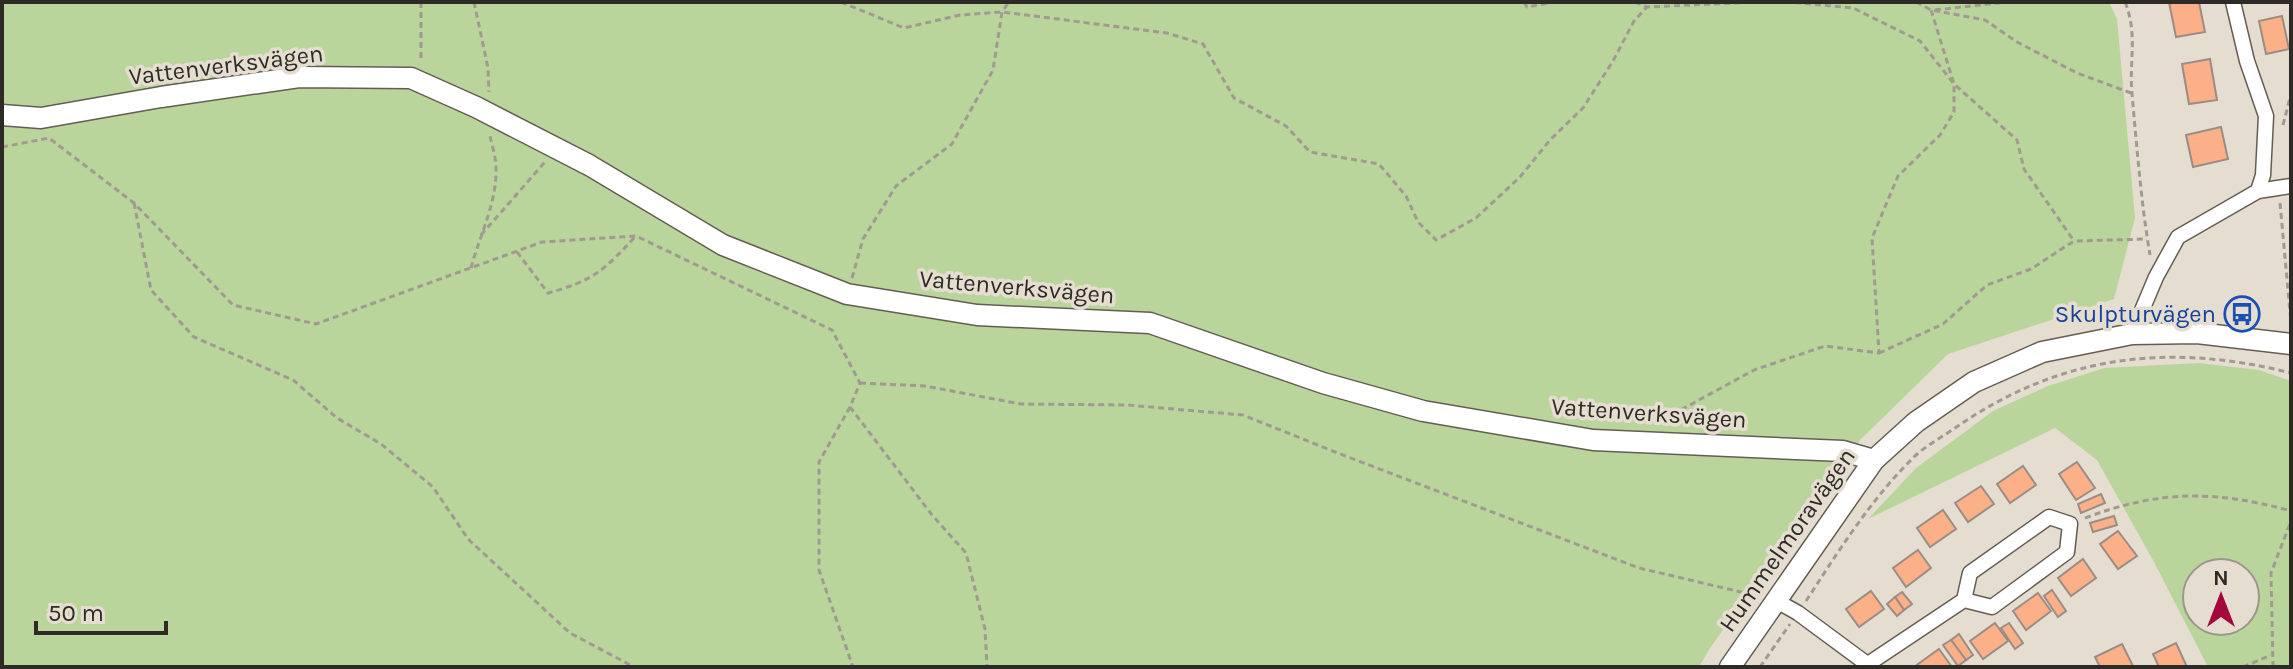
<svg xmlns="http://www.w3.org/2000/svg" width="2293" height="669" font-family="Karla,sans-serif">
	<rect width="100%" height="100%" fill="#e6ddd1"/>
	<g fill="#b9d59c" fill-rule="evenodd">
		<polygon points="2,2 2109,2 2117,19 2135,218 2114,299 1948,354 1860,440 1710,648 1699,667 2,667"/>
		<path d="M2199,363l60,7 32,11v286h-83l-54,-105 -57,-102 -42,-32 -187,91 48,-51 77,-57 55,-25 56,-18zM2197,573h48v48h-48z"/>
	</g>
	<g fill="#fcb087" stroke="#9b8d86" stroke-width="2">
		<polygon points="2169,2 2199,2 2205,32 2176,37"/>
		<polygon points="2282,16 2289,49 2266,54 2259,21"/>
		<polygon points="2210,59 2217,100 2189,104 2182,64"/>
		<polygon points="2221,127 2228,159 2193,167 2186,135"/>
		<polygon points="2077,462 2095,488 2076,500 2059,474"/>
		<polygon points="2023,466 2036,485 2010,503 1997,484"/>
		<polygon points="1981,486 1994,504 1968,522 1955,503"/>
		<polygon points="2101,494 2105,503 2081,513 2078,504"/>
		<polygon points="1943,510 1956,529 1930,547 1917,528"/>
		<polygon points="2114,516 2117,525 2093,532 2090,523"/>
		<polygon points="2118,531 2137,556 2118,569 2100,544"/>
		<polygon points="1918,550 1931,568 1906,587 1893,568"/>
		<polygon points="2083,559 2096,578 2071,596 2058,578"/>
		<polygon points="2052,590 2066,611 2058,617 2044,596"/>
		<polygon points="1871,591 1884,609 1859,627 1846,609"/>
		<polygon points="1902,592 1912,604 1904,610 1895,597"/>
		<polygon points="2038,593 2051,611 2026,630 2013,611"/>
		<polygon points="1895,597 1904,610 1897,616 1887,604"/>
		<polygon points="1995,623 2008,641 1983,659 1970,641"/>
		<polygon points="2009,623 2023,643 2015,649 2001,628"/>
		<polygon points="1959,634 1973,655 1966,660 1951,640"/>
		<polygon points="1951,640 1966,660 1958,666 1943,645"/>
		<polygon points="2176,643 2187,667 2159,667 2153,654"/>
		<polygon points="2122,644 2133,666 2100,667 2095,657"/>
		<polygon points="1939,649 1952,667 1914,667"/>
	</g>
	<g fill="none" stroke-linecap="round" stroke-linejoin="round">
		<defs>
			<g id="street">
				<polyline points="2233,2 2247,61 2266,116 2263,175 2258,191"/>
				<polyline points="2132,334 2156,277 2178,237 2258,191 2291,186"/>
				<polyline points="1775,600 1798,613 1871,667"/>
				<polyline points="1868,664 1964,600 1992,607 2067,552 2070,524 2049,517 1970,573 1964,600"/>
			</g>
			<g id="secondary">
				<polyline points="2,115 41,118 161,97 299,77 411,78 476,107 589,165 723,245 847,294 977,315 1150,323 1323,383 1423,411 1593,440 1843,451 1874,460"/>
				<polyline points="1730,667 1874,460 1916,422 1974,382 2042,352 2132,334 2197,333 2291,344"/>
			</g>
		</defs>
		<use href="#street" stroke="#655d53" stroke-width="17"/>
		<use href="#secondary" stroke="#655d53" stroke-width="23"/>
		<g stroke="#a19a91" stroke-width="3" stroke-dasharray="6 4" stroke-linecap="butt">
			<polyline points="421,2 421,62"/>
			<polyline points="474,2 488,68 489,92"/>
			<polyline points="841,2 904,28 960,15 1002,12 1167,33 1203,44 1234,98 1286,126 1310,152 1379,164 1406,196 1418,222 1436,240 1476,218 1520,177 1550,140 1583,108 1613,61 1634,21 1647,7"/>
			<polyline points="1524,2 1527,7 1554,2"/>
			<polyline points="1635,2 1647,7 1757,2"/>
			<polyline points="1916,2 1931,10 1985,20 2017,42 2077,73 2131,93"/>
			<path d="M2125,2c13,32 4,59 7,92 5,54 9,108 18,161"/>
			<polyline points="1931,10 1954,84 2017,140 2024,169 2074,241"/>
			<polyline points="1935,10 2007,2"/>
			<polyline points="2283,125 2291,94"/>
			<polyline points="2,147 49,138 134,203 233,305 316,324 542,242 636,236 832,330 860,383 850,407 819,462 819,570 853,667"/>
			<polyline points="134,203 151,290 194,337 293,380 337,418 381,444 433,487 468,539 570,633 634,667"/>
			<polyline points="2280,203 2291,323"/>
			<polyline points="481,235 545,162"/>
			<path d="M517,252l31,41c47,-13 56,-23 88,-57"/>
			<path d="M471,268c9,-34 26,-65 25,-100 0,-11 -4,-22 -6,-32"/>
			<polyline points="852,278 863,239 896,186 952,144 993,70 1002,12 1009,2"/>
			<polyline points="1879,353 1943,324 1987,285 2031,269 2074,241 2147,239"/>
			<polyline points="860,383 925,386 1021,404 1127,405 1243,415 1335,452 1639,568 1758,596"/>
			<polyline points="850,407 932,515 966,553 985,629 987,667"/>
			<polyline points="1655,424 1754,370 1825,346 1879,353 1872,238 1898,176 1940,135 1954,112 1954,84 1920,41 1853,8 1789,2"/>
			<path d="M2085,518c74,-28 130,-28 206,-7"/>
			<path d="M1806,601c32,-49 63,-99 105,-141 12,-13 30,-22 44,-32 105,-73 213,-86 336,-55"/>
			<polyline points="1760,667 1790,624"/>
			<polyline points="2243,667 2271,655"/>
			<polyline points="2273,667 2271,573 2291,521"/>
		</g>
		<use href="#street" stroke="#fff" stroke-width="14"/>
		<use href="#secondary" stroke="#fff" stroke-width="20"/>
	</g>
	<defs>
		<symbol id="bus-ring" viewBox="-11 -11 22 22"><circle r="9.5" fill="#e6ddd1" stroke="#1a4fb4" stroke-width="1.5"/><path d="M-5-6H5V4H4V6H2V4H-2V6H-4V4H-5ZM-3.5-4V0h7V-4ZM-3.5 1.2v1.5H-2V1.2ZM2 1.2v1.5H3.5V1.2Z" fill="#1a4fb4"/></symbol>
	</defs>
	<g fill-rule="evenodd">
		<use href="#bus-ring" x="2222" y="294" width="40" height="40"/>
	</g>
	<g text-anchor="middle" stroke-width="7" stroke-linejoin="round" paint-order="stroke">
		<g font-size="24" fill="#2e2b26" stroke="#e6ddd1">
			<text transform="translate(226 65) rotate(-7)" y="8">Vattenverksvägen</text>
			<text transform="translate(1017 287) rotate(5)" y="8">Vattenverksvägen</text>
			<text transform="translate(1649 413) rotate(4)" y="8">Vattenverksvägen</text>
			<text transform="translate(1787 540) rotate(-55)" y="8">Hummelmoravägen</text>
		</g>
		<g font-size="24" fill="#164399" stroke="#e6ddd1" text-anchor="end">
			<text x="2216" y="322">Skulpturvägen</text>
		</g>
	</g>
	<rect width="2293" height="669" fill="none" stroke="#2e2b26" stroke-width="8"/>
	<g transform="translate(2221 597)"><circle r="38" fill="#e6ddd1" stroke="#9c968d" stroke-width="2"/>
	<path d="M0-6L14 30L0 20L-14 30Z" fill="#a4083b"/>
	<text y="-12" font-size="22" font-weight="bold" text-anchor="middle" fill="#2e2b26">N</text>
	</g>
	<path d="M36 621v12h130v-12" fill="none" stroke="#2e2b26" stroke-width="4"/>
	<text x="48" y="621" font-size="24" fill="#2e2b26" stroke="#e6ddd1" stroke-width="6" paint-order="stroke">50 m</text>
</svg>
